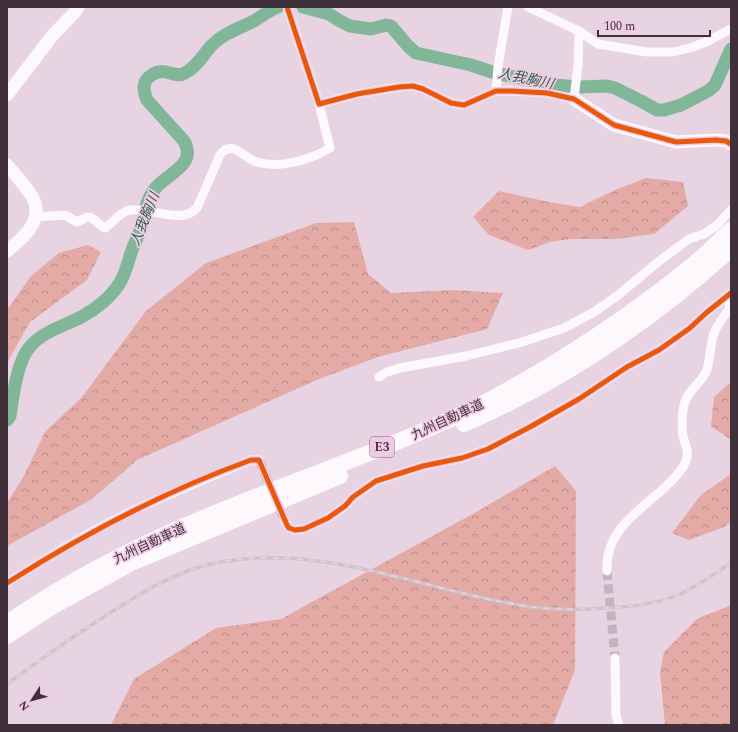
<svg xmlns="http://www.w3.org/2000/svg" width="738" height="732" font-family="Spectral,'Noto Sans JP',serif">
	<defs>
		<pattern id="forest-crowns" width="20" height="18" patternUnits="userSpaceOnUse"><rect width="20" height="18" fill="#e4aba6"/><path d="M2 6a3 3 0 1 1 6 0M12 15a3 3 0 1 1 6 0" fill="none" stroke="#ba8c88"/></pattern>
	</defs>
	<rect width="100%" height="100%" fill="#e8d3e2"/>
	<g fill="url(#forest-crowns)">
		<polygon points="646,178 683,182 688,206 654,234 615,239 571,239 550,242 528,250 489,235 473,217 499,191 549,202 580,207 615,190"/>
		<polygon points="354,222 368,274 391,293 454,290 503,293 487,329 378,357 319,379 137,460 92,499 7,546 7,503 24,476 45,432 82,397 146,311 206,263 316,223"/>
		<polygon points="88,245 101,252 87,280 30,322 7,363 7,310 31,276 59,253"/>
		<polygon points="731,382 731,440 711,426 714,397"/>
		<polygon points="555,466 576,491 575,670 553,725 111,725 134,679 216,628 281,619 478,511"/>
		<polygon points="731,474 731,522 724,527 689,540 672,533 701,495"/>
		<polygon points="731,605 731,725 665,725 660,672 664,652 697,619"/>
	</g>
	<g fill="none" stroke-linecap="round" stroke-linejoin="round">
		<g stroke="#81b698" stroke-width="13">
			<polyline points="303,7 329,14 340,21 350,26 371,29 386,25 391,26 408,46 416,53 471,65 495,73 553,85 580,87 607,86 615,88 641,101 657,110 664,110 681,105 708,91 715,85 731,49"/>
			<path d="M7,420l3,-4c3,-20 6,-45 15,-62 12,-22 38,-27 58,-38 13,-7 28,-19 36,-32 7,-10 9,-23 13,-34 3,-8 7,-15 9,-23 3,-12 5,-27 13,-37 11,-16 44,-24 30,-49l-37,-41c-3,-7 -5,-16 1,-22 15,-15 26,2 37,-5 12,-6 18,-18 27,-28 12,-12 28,-17 42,-24 8,-5 16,-11 24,-14"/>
		</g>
		<g stroke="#c6b2c1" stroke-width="9" stroke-dasharray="9 4.5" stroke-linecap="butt">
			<polyline points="259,460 284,519"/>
			<polyline points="607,571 615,658"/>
		</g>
		<g stroke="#fcf8fb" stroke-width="9">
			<polyline points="287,7 319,104 357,94 399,87 413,86 423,89 451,103 464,105 496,91 512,91 547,93 574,99 578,65 579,31 528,7"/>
			<polyline points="579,31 598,44 647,52 673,52 693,47 706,42 731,29"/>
			<polyline points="496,91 498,67 508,7"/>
			<path d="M36,217l29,-2 12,7c4,-1 6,-4 10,-5 7,-1 12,9 18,11 8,-5 16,-17 25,-18 20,-3 52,15 67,-2l23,-53c12,-17 24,4 37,7 23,7 53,-2 73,-14l-11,-44"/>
			<polyline points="379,377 387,372 400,368 466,356 519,343 564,328 594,312 617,296 658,262 689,239 704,234 716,226 731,210"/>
			<polyline points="284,519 289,528 295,530 304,529 328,518 345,506 353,497 376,481 423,466 462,458 488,449 530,427 579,399 627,367 659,350 690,328 706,313 731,293"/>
			<path d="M607,571c-3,-51 52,-68 76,-104 10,-16 0,-22 -1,-38 0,-7 0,-17 2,-24 3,-14 16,-21 22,-33 4,-8 4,-26 7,-36 3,-10 10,-19 17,-28l-2,-13"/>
			<path d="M7,583c38,-24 76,-48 117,-68 37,-18 76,-34 115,-50l12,-5h8"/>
			<polyline points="615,658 616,716 619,725"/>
		</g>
		<g stroke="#fcf8fb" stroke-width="13">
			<polyline points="7,95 52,36 75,12 78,7"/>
			<polyline points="574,99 614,125 676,142 716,140 726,141 731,144"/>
			<path d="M7,165c7,8 23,26 27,35 9,22 -12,39 -27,51"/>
		</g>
		<g stroke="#fcf8fb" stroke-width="16">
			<path d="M464,424c98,-42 188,-104 267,-175"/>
			<path d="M7,623c64,-44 134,-80 206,-109 84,-35 172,-64 255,-103 31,-15 61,-33 91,-51 47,-29 92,-61 135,-96 13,-11 25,-23 37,-34"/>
			<polyline points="7,636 50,608 131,563 340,476"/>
		</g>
		<defs>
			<path id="rail" d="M7,684c30,-22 61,-44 92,-64 36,-23 70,-46 111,-56 111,-24 214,28 322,43 24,3 49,3 73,1 24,-1 51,-4 73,-13 19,-8 36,-21 53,-32"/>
		</defs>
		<use href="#rail" stroke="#cac5c8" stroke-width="3.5"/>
		<use href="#rail" stroke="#f1cae6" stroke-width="2" stroke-dasharray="6" stroke-linecap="butt"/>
		<defs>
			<g id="cycleway">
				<polyline points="287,7 319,104 357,94 399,87 413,86 423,89 451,103 464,105 496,91 512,91 547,93 574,99 614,125 676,142 716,140 726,141 731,144"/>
				<path d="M7,583c77,-49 158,-92 244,-123h8l28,65 2,3 6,2 9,-1 24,-11 17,-12 8,-9 23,-16 47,-15 39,-8 26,-9 42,-22 49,-28 48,-32 32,-17 31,-22 16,-15 25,-20"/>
			</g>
		</defs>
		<use href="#cycleway" stroke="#f1cae6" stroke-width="8"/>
		<use href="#cycleway" stroke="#e8590c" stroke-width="5"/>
	</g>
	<g text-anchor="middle" stroke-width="3.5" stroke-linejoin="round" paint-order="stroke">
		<rect fill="#f1cae6" stroke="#745e6e" stroke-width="1" x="370" y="437" width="24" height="20" rx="3"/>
		<g font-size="12" font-weight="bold" fill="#3f303b">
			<text x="382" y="451">E3</text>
		</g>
		<g font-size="13" fill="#3f303b" stroke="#f1cae6">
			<text transform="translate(447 419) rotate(-25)" y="5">九州自動車道</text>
			<text transform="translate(149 543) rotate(-25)" y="5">九州自動車道</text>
		</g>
		<g font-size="14" font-style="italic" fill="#286443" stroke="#f1cae6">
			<text transform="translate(526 78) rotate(12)" y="5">人我胸川</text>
			<text transform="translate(144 219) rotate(-68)" y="5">人我胸川</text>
		</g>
	</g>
	<rect width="738" height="732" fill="none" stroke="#3f303b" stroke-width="16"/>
	<g transform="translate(32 700) rotate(234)" stroke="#f1cae6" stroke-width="3" paint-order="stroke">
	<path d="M0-3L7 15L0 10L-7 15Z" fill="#3f303b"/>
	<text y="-6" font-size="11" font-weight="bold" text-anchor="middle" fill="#3f303b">N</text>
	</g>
	<path d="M598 30v6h112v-6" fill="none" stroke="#3f303b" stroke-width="2"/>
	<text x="604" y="30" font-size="12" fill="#3f303b" stroke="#f1cae6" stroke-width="3" paint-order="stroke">100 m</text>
</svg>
